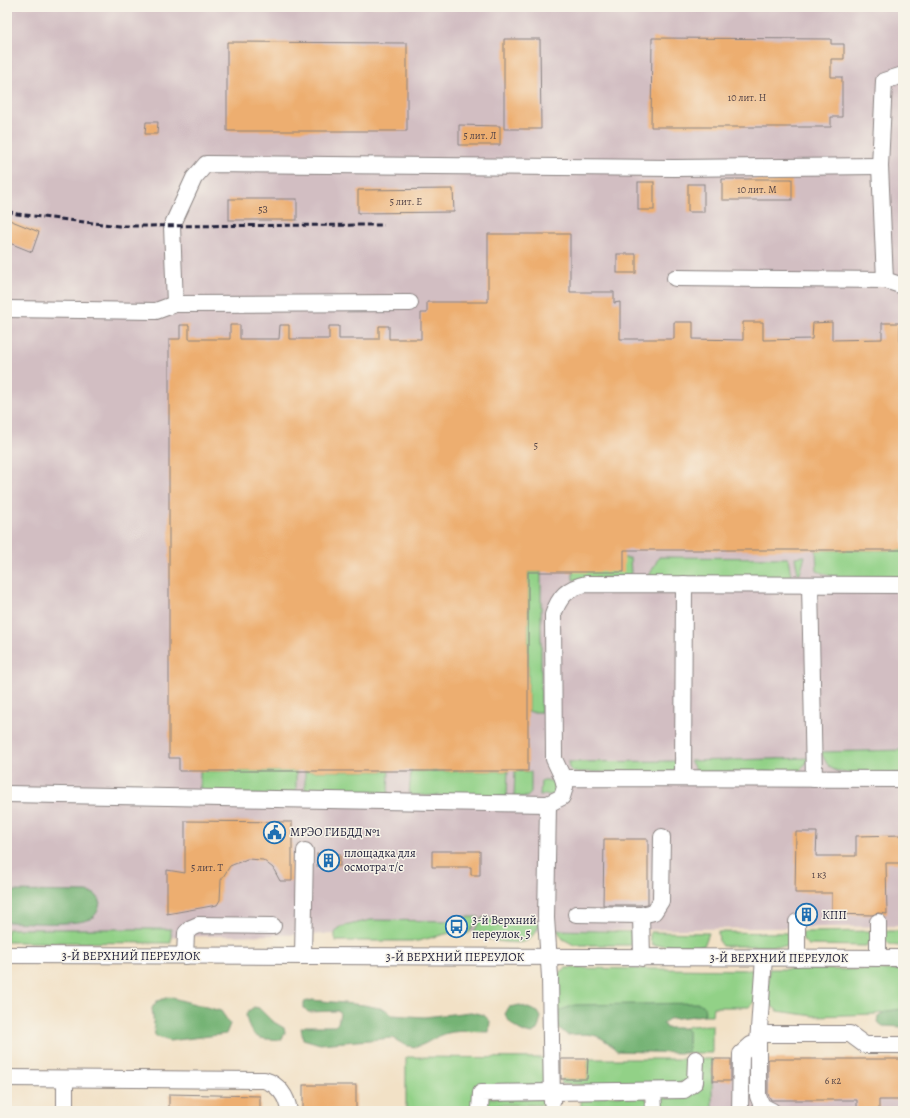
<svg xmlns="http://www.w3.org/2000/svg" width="910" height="1118" font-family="Alegreya,serif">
	<rect width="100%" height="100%" fill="#f7f3e8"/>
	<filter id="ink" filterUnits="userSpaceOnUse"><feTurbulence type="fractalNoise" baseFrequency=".025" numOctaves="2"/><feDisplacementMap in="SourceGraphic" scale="8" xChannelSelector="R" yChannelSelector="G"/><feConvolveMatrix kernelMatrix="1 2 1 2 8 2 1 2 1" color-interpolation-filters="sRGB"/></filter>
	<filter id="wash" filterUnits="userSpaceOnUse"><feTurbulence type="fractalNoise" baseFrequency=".012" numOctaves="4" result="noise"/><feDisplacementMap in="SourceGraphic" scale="16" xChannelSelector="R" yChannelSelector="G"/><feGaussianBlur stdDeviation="0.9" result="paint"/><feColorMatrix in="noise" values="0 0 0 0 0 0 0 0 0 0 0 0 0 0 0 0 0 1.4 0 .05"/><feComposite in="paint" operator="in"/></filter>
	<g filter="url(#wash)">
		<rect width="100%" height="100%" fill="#f2e1c6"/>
		<g fill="#d2bec2">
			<polygon points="7,7 903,7 903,926 7,939"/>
			<rect x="712" y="1059" width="191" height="52"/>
		</g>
		<g fill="#92d187" stroke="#5a7a61">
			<polygon points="816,550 903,550 903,579 836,578 817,571"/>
			<polygon points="805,556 800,573 798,574 795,557"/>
			<polygon points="659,557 788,558 791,576 783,578 648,578"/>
			<polygon points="624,558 630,558 631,573 629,576 573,580 573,572"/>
			<rect x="528" y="572" width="13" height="140"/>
			<path d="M903,750v23c-17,0 -59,4 -72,-5 -5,-4 -7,-10 -10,-16z"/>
			<polygon points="810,758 799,772 698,772 690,761"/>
			<polygon points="675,761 679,763 673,772 573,772 569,768 568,762"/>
			<polygon points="200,771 296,771 296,796 200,794"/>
			<polygon points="305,771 389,771 388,795 305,794"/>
			<polygon points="411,771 508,771 507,797 409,795"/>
			<polygon points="515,771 531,772 531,793 527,797 514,797"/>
			<polygon points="541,781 557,781 556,795 540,795"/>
			<polygon points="459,917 479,917 469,933 465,934 466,929 453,930 455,923"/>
			<path d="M482,918l50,2 8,4c-4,7 -7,13 -14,17 -10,5 -45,-2 -53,-8z"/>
			<polygon points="371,920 452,921 450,933 418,941 335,941 335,933 340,927"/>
			<polygon points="7,929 171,929 171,943 7,942"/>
			<polygon points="557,930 637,932 636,940 631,945 574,945 563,939"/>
			<polygon points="874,931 872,939 866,946 808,945 803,940 802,932"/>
			<path d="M883,931h20v15c-12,0 -20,-2 -20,-15z"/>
			<polygon points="650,932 709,933 704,946 653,945 650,940"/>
			<polygon points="718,932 792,933 791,940 787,946 722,946 719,942"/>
			<polygon points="566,968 752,970 759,978 757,999 749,1007 713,1007 712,1015 704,1015 705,1011 557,1018 556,975"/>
			<polygon points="769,969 903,970 903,1009 876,1014 814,1016 778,1011 768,1003"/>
			<polygon points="712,1025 712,1053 682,1053 688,1052 688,1031 685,1028 690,1026"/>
			<polygon points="406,1057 547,1058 546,1082 543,1085 477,1087 475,1111 406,1111"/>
			<polygon points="588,1059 693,1059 690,1081 659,1087 659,1082 649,1082 644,1087 562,1084 561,1079 587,1079"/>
			<polygon points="700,1059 712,1059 712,1111 658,1111 658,1096 687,1096 699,1089"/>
			<polygon points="581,1095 645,1096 651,1111 581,1111"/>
			<polygon points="486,1098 543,1098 548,1105 493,1105 493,1111 485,1108"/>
		</g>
		<g fill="#75b374" stroke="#4c6a58">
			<path d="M7,891l80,1 8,2 5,6c0,6 -2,13 -7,17 -10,10 -70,5 -86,5z"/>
			<polygon points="169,997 221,1011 230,1024 226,1034 169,1041 155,1036 152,1008 157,1001"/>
			<path d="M312,1000l52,5 21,4 7,6 32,2 47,-5 13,3 6,6 -1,11c-13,0 -29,-2 -41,1 -25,7 -28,24 -55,5l-73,6 -17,-5 -2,-11 5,-2h29l3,-3 2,-9 -2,-3 -30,1 -4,-4v-6z"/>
			<path d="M699,1003l6,4 -1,8 -35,4 -6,4 3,5h19l3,3v21l-6,1 -65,-2c-18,-18 -25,-18 -50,-16l-9,-8 -1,-9 4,-8 14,-5z"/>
			<path d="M520,1005l18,7 3,5 -3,12 -7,5c-12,-3 -21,-9 -26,-20l4,-7z"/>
			<path d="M254,1007l5,1 13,13 12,7 1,5 -4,7c-16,-2 -27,2 -33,-16 -1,-5 -3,-8 -1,-12z"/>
			<polygon points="903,1009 903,1027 883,1026 877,1022 878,1017 886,1011"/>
		</g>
		<g id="blocks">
			<g fill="#edae6f">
				<polygon points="652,38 831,39 831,44 844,44 844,59 831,59 831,77 842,77 842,117 831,117 831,127 651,127"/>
				<polygon points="504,39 540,39 541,129 504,129"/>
				<polygon points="227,42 407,43 407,131 227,131"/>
				<polygon points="146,122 158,122 157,134 145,134"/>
				<polygon points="459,125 500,126 500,145 459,145"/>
				<rect x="722" y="179" width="70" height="21"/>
				<rect x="638" y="182" width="16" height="28"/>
				<rect x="688" y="184" width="16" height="28"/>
				<polygon points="453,189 454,212 358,213 358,190"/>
				<rect x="229" y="199" width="68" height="21"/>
				<polygon points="7,219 39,232 32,252 7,242"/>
				<polygon points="488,234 570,234 570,292 614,292 614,303 620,302 620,339 674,339 674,322 693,322 693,339 743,340 743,322 763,322 763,340 812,339 813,323 832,322 832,340 882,339 882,323 900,323 900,340 903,340 903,550 624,550 624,572 528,572 528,771 179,771 179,758 169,758 169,339 180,339 180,325 189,325 189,339 230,339 230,325 240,325 240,339 279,339 280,325 289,325 289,339 329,339 329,326 339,326 339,339 379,339 379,326 389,326 389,339 421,339 421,313 427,313 427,302 488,302"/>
				<rect x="617" y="254" width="19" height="19"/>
				<polygon points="185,821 292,822 292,881 280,881 273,868 263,860 247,859 230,866 221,880 220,900 217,905 167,914 167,870 185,873"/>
				<polygon points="796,832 817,832 816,856 856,856 856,836 903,835 903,863 886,863 887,914 878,913 872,915 832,914 832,893 795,893"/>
				<polygon points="604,839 648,839 648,904 640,905 603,905"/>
				<polygon points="432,851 480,851 480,875 471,875 471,867 432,867"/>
				<rect x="317" y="854" width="23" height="12"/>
				<polygon points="561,1059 588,1059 587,1079 561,1079"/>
				<rect x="713" y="1059" width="18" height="22"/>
				<polygon points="768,1059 903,1059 903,1100 879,1100 879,1111 857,1111 857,1100 771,1100 768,1094"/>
				<rect x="303" y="1085" width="53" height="26"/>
				<polygon points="169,1094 260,1096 260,1111 169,1111"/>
			</g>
		</g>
	</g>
	<g filter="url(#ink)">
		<use href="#blocks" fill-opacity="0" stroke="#8a8280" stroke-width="1"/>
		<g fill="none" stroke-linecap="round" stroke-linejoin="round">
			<defs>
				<g id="minor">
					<polyline points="675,278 885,280 880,166 884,81 903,75"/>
					<polyline points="885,280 903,286"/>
					<polyline points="175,304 172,226 194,178 206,164 674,168 880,166"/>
					<polyline points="7,309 156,311 175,304 410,303"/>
					<polyline points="810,585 814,779"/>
					<path d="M563,778l-9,-19 -1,-144c6,-18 14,-27 33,-31l317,1"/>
					<polyline points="683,778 684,584"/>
					<polyline points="7,794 548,804 562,797 565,787 563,778 903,779"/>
					<polyline points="548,804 546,918 550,977 552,1102"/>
					<polyline points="576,914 641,915 642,958"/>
					<polyline points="641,915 654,912 661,901 662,837"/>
					<polyline points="797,922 797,958"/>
					<polyline points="7,955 903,958"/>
					<polyline points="185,956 186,933 191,928 198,925 273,926"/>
					<polyline points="303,956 305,851"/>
					<polyline points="764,958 758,1043 758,1096 762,1106 772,1111"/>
					<polyline points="878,958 878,922"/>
					<polyline points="759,1034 850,1034 865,1045 903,1045"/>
					<path d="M7,1078l257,2c14,4 23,16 25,31"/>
					<polyline points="65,1079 65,1111"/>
					<polyline points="653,1091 654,1111"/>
					<polyline points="480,1111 481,1093 684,1090 695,1082 696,1059"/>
					<polyline points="740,1111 741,1054 751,1045 758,1043"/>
				</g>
			</defs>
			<use href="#minor" stroke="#8a8280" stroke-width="18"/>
			<use href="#minor" stroke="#fff" stroke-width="16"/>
			<polyline stroke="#22223b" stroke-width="3" stroke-dasharray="6 3" stroke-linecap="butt" points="7,211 17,214 119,226 384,225"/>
		</g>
	</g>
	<defs>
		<symbol id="civic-ring" viewBox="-11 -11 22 22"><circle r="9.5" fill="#f7f3e8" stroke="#1f6fb2" stroke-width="1.5"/><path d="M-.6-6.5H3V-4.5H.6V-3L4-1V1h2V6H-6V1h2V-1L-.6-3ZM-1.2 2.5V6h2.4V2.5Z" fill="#1f6fb2"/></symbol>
		<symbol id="building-ring" viewBox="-11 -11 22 22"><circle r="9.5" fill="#f7f3e8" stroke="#1f6fb2" stroke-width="1.5"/><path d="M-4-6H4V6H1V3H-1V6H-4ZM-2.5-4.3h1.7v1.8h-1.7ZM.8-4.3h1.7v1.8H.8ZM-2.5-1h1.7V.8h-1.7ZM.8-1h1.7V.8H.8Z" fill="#1f6fb2"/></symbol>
		<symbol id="bus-ring" viewBox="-11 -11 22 22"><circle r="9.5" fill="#f7f3e8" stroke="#1f6fb2" stroke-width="1.5"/><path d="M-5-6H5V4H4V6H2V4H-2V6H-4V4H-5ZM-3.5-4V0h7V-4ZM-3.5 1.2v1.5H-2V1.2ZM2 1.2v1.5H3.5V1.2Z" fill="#1f6fb2"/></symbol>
	</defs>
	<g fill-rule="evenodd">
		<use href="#civic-ring" x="262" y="820" width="25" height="25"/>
		<use href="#building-ring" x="316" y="848" width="25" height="25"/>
		<use href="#building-ring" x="794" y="902" width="25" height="25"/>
		<use href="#bus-ring" x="444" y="914" width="25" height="25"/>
	</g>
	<g text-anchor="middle" stroke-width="3" stroke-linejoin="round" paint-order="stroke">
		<g font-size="10" fill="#554548">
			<text x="747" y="101">10 лит. Н</text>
			<text x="480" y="139">5 лит. Л</text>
			<text x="757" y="193">10 лит. М</text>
			<text x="406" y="205">5 лит. Е</text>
			<text x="263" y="213">5З</text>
			<text x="536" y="449">5</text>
			<text x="207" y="871">5 лит. Т</text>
			<text x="819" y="878">1 к3</text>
			<text x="833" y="1084">6 к2</text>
		</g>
		<g font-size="12" fill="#22223b" stroke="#f7f3e8" text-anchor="start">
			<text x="290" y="836">МРЭО ГИБДД №1</text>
			<text x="344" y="857">площадка для<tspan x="344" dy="14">осмотра т/с</tspan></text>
			<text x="822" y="919">КПП</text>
			<text x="472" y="924">3-й Верхний<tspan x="472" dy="14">переулок, 5</tspan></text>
		</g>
		<g font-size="12" fill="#22223b" stroke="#f7f3e8">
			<text x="131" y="960">3-Й ВЕРХНИЙ ПЕРЕУЛОК</text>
			<text x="455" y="961">3-Й ВЕРХНИЙ ПЕРЕУЛОК</text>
			<text x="779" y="962">3-Й ВЕРХНИЙ ПЕРЕУЛОК</text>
		</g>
	</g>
	<rect width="910" height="1118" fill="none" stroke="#f7f3e8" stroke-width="24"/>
</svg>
